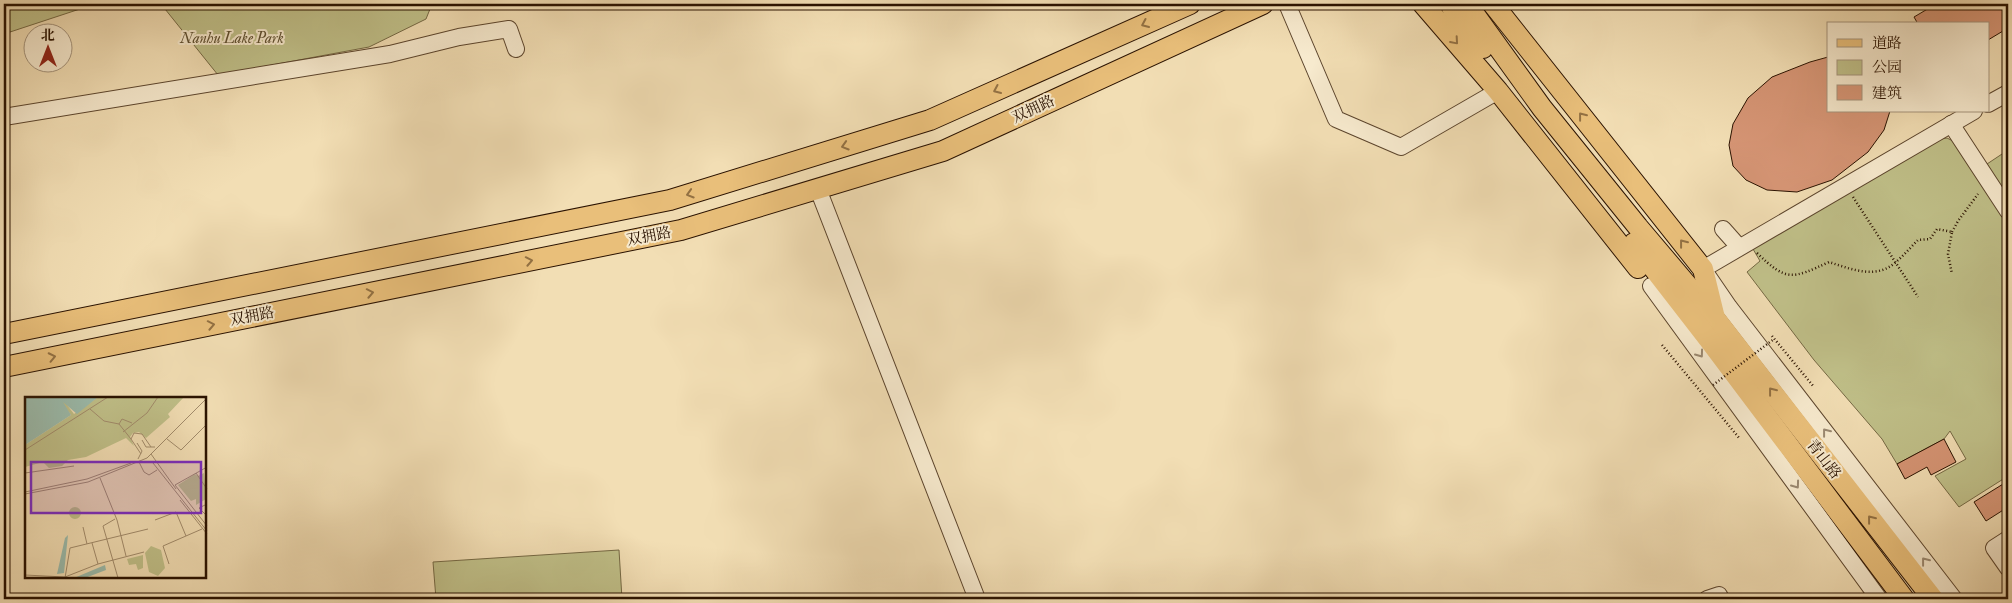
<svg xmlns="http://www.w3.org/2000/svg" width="2012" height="603" font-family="'IM FELL Double Pica','Noto Serif SC',serif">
	<rect width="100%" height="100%" fill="#f2deb4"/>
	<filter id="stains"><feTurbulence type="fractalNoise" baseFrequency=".004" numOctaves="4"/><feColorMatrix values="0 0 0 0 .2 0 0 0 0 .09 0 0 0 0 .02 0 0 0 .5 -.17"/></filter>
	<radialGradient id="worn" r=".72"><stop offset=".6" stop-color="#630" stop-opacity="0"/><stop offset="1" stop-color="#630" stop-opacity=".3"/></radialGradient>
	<g fill="#c0c089" stroke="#756944">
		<polygon points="4,4 95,4 4,34"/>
		<polygon points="161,4 432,4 426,19 369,47 218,75"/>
		<polygon points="1947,138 1959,144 2008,225 2008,476 1959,507 1935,476 1966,459 1950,431 1944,439 1897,464 1882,439 1814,360 1747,272 1760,261 1753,249 1934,140"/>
		<polygon points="2008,150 2008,211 1981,168"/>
		<polygon points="619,550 622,599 436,599 433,562"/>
	</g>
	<g fill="#d69575" stroke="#2a1200">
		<polygon points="1936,4 2008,4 2008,28 1988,40 1988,24 1918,24 1914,17"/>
		<polygon points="1828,57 1828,111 1890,111 1884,130 1868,152 1832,180 1797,192 1767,190 1746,180 1733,166 1729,145 1733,124 1748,98 1772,77 1810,62"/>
		<polygon points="1944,439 1956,462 1931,475 1927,467 1905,479 1897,464"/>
		<polygon points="2008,481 2008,507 1986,521 1974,502"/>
	</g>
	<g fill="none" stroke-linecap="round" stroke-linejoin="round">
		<defs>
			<g id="minor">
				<polyline points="1287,4 1336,119 1401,147 1498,91"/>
				<polyline points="1988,104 2008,93"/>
				<polyline points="4,117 390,54 459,37 509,29 516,49"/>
				<polyline points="1951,124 2008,211"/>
				<polyline points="818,189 977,599"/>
				<polyline points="1723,229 1739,247"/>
				<polyline points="1651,286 1879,599"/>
				<polyline points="2008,539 1994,548 2008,568"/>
				<polyline points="1707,599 1719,595 1721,599"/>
				<polyline points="1954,599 1729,307 1703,269 1974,111"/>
			</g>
			<g id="major">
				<polyline points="1423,4 1498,91 1638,268"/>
				<polyline points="1467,4 1542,108 1638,227 1715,318 1933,599"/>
				<polyline points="1493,4 1703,269 1714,314"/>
				<polyline points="1452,8 1483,48"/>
				<polyline points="1634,243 1710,341 1904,599"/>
				<polyline points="4,334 670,200 930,120 1190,4"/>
				<polyline points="4,367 681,230 943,151 1263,4"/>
			</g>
		</defs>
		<use href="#minor" stroke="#5c452d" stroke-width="18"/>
		<use href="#major" stroke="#2a1200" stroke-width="22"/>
		<g stroke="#2a1200" stroke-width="2.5" stroke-dasharray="1 2.5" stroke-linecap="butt">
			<polyline points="1853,197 1918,297"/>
			<polyline points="1952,232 1958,221 1978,194"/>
			<path d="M1757,253c30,29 35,26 72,9 22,7 47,18 67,0 8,-7 15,-15 22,-22l12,-1 7,-10 15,3 -4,22 4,20"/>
			<polyline points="1772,336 1814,387"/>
			<polyline points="1662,345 1740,439"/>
		</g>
		<use href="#minor" stroke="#f7eace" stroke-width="16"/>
		<use href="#major" stroke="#e9bf7a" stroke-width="20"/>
		<polyline stroke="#2a1200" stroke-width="2.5" stroke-dasharray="1 2.5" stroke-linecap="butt" points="1713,385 1774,339"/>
	</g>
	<defs><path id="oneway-chevron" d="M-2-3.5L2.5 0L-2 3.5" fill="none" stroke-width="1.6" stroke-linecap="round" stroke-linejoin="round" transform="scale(1.25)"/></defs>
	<g stroke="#937143">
		<use href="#oneway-chevron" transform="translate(1145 24) rotate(156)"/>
		<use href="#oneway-chevron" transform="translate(1455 41) rotate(49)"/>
		<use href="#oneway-chevron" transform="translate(997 90) rotate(156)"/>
		<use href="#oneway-chevron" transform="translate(1582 116) rotate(-128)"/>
		<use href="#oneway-chevron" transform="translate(845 146) rotate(163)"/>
		<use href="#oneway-chevron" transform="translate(690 194) rotate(163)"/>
		<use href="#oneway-chevron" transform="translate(1683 243) rotate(-128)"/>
		<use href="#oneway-chevron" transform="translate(529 261) rotate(-11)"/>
		<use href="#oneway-chevron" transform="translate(370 293) rotate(-11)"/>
		<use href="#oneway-chevron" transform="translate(211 325) rotate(-11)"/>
		<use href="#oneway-chevron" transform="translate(52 357) rotate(-12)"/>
		<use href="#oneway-chevron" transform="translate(1772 391) rotate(-128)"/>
		<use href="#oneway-chevron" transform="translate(1871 519) rotate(-128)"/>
	</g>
	<g stroke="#9b8971">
		<use href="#oneway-chevron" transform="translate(1700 354) rotate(54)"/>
		<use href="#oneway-chevron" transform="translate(1826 432) rotate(-128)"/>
		<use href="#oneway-chevron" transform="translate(1796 485) rotate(54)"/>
		<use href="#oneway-chevron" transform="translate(1925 561) rotate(-128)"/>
	</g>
	<g text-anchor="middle" stroke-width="4" stroke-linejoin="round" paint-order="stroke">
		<g font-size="15" font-style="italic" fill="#5e4f30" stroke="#f7eace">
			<text x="232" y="43">Nanhu Lake Park</text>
		</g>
		<g font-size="15" fill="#2a1200" stroke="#f7eace">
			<text transform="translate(1033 109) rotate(-25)" y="5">双拥路</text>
			<text transform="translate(649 236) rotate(-11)" y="5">双拥路</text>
			<text transform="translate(252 316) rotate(-11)" y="5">双拥路</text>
			<text transform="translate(1824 459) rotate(52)" y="5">青山路</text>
		</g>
	</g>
	<g transform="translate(25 397)">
		<rect width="181" height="181" fill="#f2deb4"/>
		<path d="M73,0h86l-16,17 2,3 -24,21 -7,-6 -6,1 -3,4 4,9 -8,-8 -40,19 -18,3 -6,6 -13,2 -6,-6 -18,5v-22l46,-30 -9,-12 2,-2 10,13zM179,76l2,26 -10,6v-6l-5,2 -13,-16 17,-11 3,2zM44 116a6 6 0 1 1 12 0a6 6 0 1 1-12 0ZM126,149l10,4 4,18 -7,8 -9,-4 -4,-19zM118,158v13l-5,2 -2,-6 -7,1 -2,-6z" fill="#c0c089"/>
		<path d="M0,0h73l-21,17 -14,-12 8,13 -46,30zM43,138l-4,38 -7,1 8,-36zM80,168l1,5 -21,8h-11z" fill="#9bbcad"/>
		<path fill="none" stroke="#a28c6c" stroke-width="1" d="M65,12l14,12 15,3 12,15M94,27l3,-5 10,4M98,35l24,-19 11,-16M142,42l14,11 26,-26M117,43l4,7h9M112,46l5,8 -4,8M0,53l83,-53M116,57l-10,-15 3,-6 8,1 9,13M126,57l25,35M114,65l5,10 5,3 8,-5M128,66l54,68M182,70l-32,18 32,41M0,76l49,-7M171,76l11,16M75,81l17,42 9,36M0,95l62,-13 44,-16M0,97l63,-12 59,-24 60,-60M155,103l27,34M182,107l-8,4 8,8M90,122l-12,7 15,52M130,123l21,-8 10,24M58,130l4,17M67,146l6,21M144,167l-6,-18 39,-17M0,178l40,2 33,-13 46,-12M40,181l5,-30 78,-19"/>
		<path fill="#7b2cbf" fill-opacity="0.15" stroke="#7b2cbf" stroke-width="2.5" d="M6,65h170v51h-170z"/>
		<rect width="181" height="181" fill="none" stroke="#2a1200" stroke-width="2.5"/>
	</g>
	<rect width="2012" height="603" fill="none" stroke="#f2deb4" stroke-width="20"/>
	<rect x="5" y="5" width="2002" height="593" fill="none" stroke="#2a1200" stroke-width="2.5"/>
	<rect x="10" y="10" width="1992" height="583" fill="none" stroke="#2a1200"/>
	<rect x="1827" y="22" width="162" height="90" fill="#f7eace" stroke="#a5947c"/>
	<rect x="1837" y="39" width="25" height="8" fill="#e9bf7a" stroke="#a5947c"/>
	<text x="1872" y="48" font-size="15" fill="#2a1200">道路</text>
	<rect x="1837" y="60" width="25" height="15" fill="#c0c089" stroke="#a5947c"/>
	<text x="1872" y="72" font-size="15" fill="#2a1200">公园</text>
	<rect x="1837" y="85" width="25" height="15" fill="#d69575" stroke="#a5947c"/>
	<text x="1872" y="98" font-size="15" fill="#2a1200">建筑</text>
	<g transform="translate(48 48)"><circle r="24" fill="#f7eace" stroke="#a5947c"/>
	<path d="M0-4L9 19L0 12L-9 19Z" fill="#8f2418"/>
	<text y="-8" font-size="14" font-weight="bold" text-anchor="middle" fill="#2a1200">北</text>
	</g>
	<rect width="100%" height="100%" filter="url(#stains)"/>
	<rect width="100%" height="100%" fill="url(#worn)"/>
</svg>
